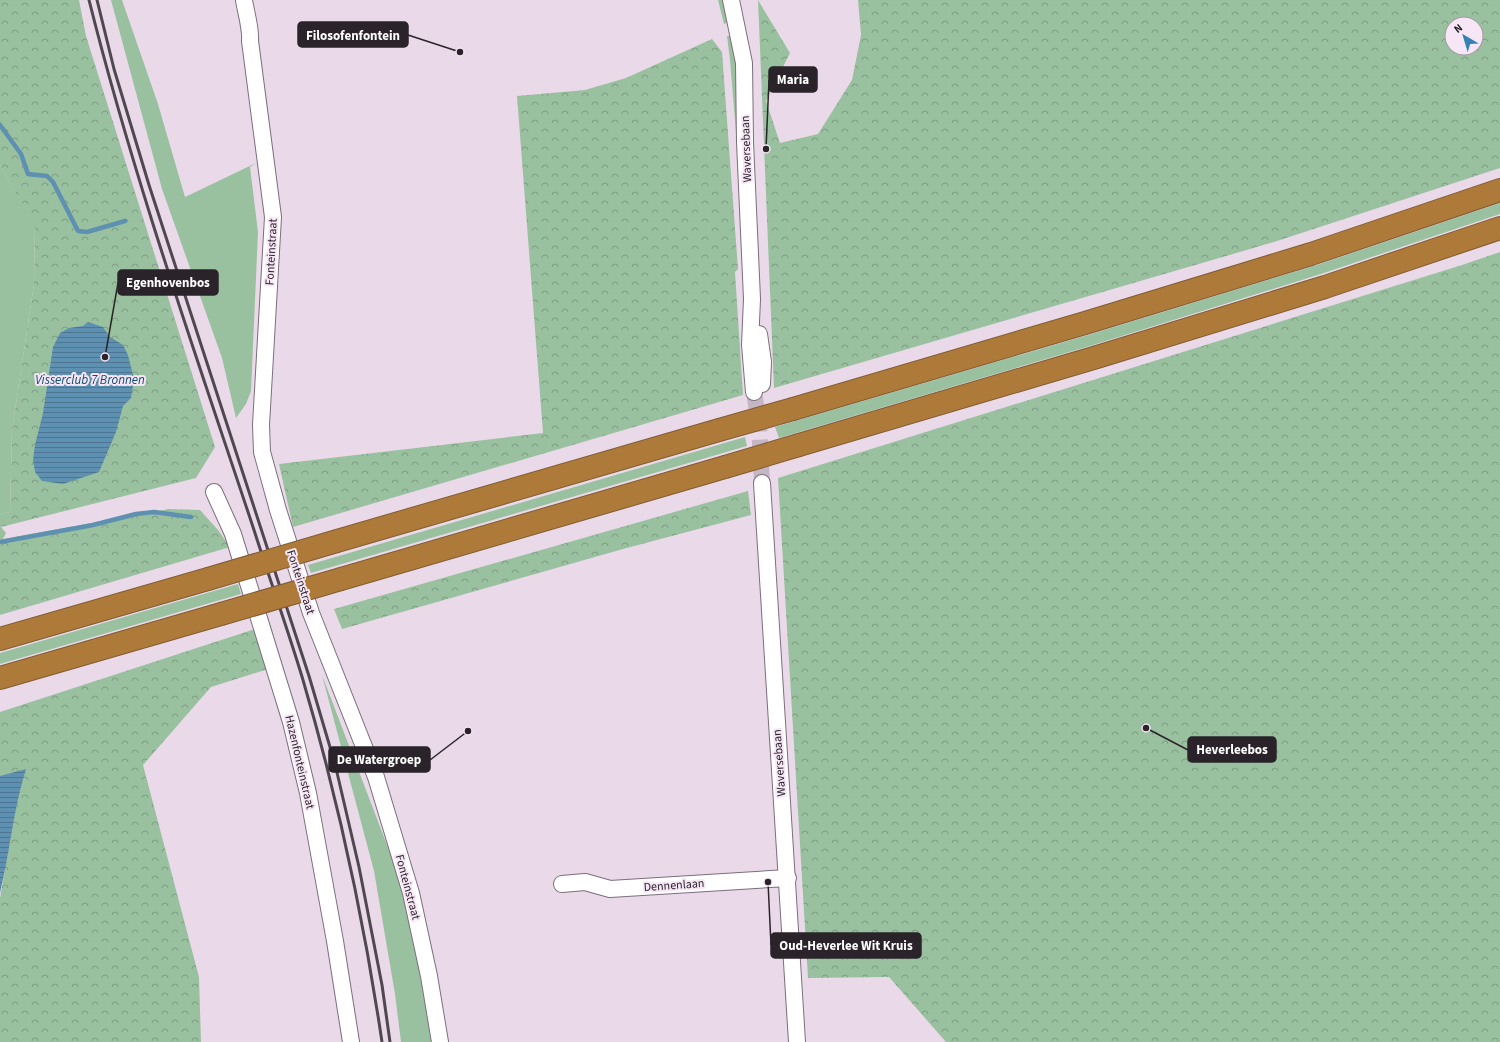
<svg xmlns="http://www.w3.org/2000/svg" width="1500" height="1042" font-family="'Source Sans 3',sans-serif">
	<defs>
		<pattern id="forest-crowns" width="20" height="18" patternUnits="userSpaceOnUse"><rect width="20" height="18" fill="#99c19f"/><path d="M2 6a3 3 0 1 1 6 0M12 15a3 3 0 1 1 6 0" fill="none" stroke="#7d9d82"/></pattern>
		<pattern id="water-rules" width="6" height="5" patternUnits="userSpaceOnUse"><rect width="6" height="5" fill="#5e90b2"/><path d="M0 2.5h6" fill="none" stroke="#4e7591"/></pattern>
	</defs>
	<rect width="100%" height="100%" fill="#eadae9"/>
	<g fill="#99c19f">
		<polygon points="111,0 122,0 158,104 185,197 256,163 250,167 258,232 251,391 246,404 236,418 222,358 162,189"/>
		<polygon points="718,0 725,0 731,21 724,24"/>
		<polygon points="727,36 735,36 738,64 739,169 730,60"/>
		<polygon points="0,165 35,225 34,284 12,430 10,512 0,514"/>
		<polygon points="1500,203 1500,214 1321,274 1093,345 779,438 775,427 1088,335 1317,265"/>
		<polygon points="745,437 747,446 311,573 308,565"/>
		<polygon points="238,584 241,594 0,664 0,653"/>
		<polygon points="322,675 405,892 422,985 431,1042 401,1042 395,994 374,871"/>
	</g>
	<g fill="url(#forest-crowns)" fill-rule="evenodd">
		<polygon points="0,0 79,0 86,36 215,447 196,478 1,527 6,533 3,539 169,509 200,510 218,530 230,547 0,615 0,514 10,512 12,430 34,284 35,226 0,165"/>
		<path d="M758,0l32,53 -24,48 14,42 38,-9 34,-54 9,-45 -3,-35h642v168l-226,74 -500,146zM1452,24h24v24h-24z"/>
		<polygon points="712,39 722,52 738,269 735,272 743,395 293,527 279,464 543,433 517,96 585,90 626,78"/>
		<polygon points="1500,252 1500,1042 946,1042 889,977 808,978 778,478 1462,265"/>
		<polygon points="748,491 751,515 623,549 342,629 334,609"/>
		<polygon points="255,629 268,669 211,687 143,765 199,977 201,1042 0,1042 0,898 5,870 0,787 0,712"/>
	</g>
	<g fill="url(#water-rules)">
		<polygon points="88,322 103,327 110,337 123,345 128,355 134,379 131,398 123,406 116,432 99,472 63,484 42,481 35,472 33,460 35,445 43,413 53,347 60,333 69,328 83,326"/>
		<path d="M26,769c-13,41 -16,83 -26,124v-117z"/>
	</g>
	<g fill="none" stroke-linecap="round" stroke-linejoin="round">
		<g stroke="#5e90b2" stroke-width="4.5">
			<polyline points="0,125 21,154 28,174 47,176 53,182 78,231 87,232 125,221"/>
			<polyline points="0,542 93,525 136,514 154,512 191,517"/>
		</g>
		<polyline stroke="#c4b6c3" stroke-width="16" stroke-dasharray="16 8" stroke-linecap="butt" points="754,392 759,424 762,483"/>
		<defs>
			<g id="minor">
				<path d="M244,0c2,13 7,28 6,41l23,176 -12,208 1,27 16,58 33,103 65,164 35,116 18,83 11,66"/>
				<polyline points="731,0 744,63 745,142 752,299 750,345 754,392"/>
				<polyline points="759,334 763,362 762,384"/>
				<polyline points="762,483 797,1042"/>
				<polyline points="214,492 233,534 291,722 308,793 335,941 351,1042"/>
				<polyline points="562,884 585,882 610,889 788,878"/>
			</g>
			<g id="highway">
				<polyline points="793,409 1085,323 1311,254 1500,190"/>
				<polyline points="799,445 1097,357 1325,287 1500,228"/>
				<polyline points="337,541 719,430"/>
				<polyline points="341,579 725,467"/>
				<polyline points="0,639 208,579"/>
				<polyline points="0,678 221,614"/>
			</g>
		</defs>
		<use href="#minor" stroke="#7c6e7c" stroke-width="18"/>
		<use href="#highway" stroke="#805c34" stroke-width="24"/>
		<use href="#minor" stroke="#fff" stroke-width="16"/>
		<use href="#highway" stroke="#ae7a39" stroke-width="22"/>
		<g stroke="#504850" stroke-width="3">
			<path d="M89,0c45,180 107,355 165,530 16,50 34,100 49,150 35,119 61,240 79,362"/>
			<polyline points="97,0 114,69 149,185 309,676 335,764 359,867 382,985 390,1042"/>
		</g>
		<defs>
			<g id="highway-bridge">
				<polyline points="719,430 793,409"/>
				<polyline points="725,467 799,445"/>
				<polyline points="208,579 337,541"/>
				<polyline points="221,614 341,579"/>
			</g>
		</defs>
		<use href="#highway-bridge" stroke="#805c34" stroke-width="24" stroke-linecap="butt"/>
		<use href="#highway-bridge" stroke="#ae7a39" stroke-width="22"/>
	</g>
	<g text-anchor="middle" stroke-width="4" stroke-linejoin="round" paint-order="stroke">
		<g font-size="12" fill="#2a242a" stroke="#f7e7f6">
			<text transform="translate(746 149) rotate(-92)" y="4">Waversebaan</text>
			<text transform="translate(271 252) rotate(-87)" y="4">Fonteinstraat</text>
			<text transform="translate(301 582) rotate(72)" y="4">Fonteinstraat</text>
			<text transform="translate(300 762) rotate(77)" y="4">Hazenfonteinstraat</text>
			<text transform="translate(779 763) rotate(-94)" y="4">Waversebaan</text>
			<text transform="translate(674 885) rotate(-4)" y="4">Dennenlaan</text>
			<text transform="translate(408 887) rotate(75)" y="4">Fonteinstraat</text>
		</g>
		<g font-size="13" font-style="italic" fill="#0f4e70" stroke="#f7e7f6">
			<text x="90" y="384">Visserclub 7 Bronnen</text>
		</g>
	</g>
	<path fill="none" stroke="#2a242a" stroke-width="1.5" d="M460 52L408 35M766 149L769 80M105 357L118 283M1146 728L1188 750M468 731L430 760M768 882L771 945"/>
	<g fill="#2a242a" stroke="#f7e7f6" stroke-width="1.5">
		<circle cx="460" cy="52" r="4"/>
		<circle cx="766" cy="149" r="4"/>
		<circle cx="105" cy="357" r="4"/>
		<circle cx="1146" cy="728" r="4"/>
		<circle cx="468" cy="731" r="4"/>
		<circle cx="768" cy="882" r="4"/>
	</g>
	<g fill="#2a242a" stroke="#2a242a" stroke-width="1.5">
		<rect x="298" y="22" width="110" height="25" rx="4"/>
		<rect x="769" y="67" width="48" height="25" rx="4"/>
		<rect x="118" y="270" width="100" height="25" rx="4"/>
		<rect x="1188" y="737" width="88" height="25" rx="4"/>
		<rect x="329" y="747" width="101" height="25" rx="4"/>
		<rect x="771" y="933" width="150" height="25" rx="4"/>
	</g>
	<g font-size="13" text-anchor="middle" font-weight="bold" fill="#fff">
		<text x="353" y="40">Filosofenfontein</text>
		<text x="793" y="84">Maria</text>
		<text x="168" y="287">Egenhovenbos</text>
		<text x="1232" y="754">Heverleebos</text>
		<text x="379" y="764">De Watergroep</text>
		<text x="846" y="950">Oud-Heverlee Wit Kruis</text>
	</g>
	<g transform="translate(1464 36) rotate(322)"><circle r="19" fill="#f7e7f6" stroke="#a599a4"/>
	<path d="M0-3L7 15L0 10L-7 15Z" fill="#3582b4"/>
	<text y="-6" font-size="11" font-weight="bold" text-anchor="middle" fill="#2a242a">N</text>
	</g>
</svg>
